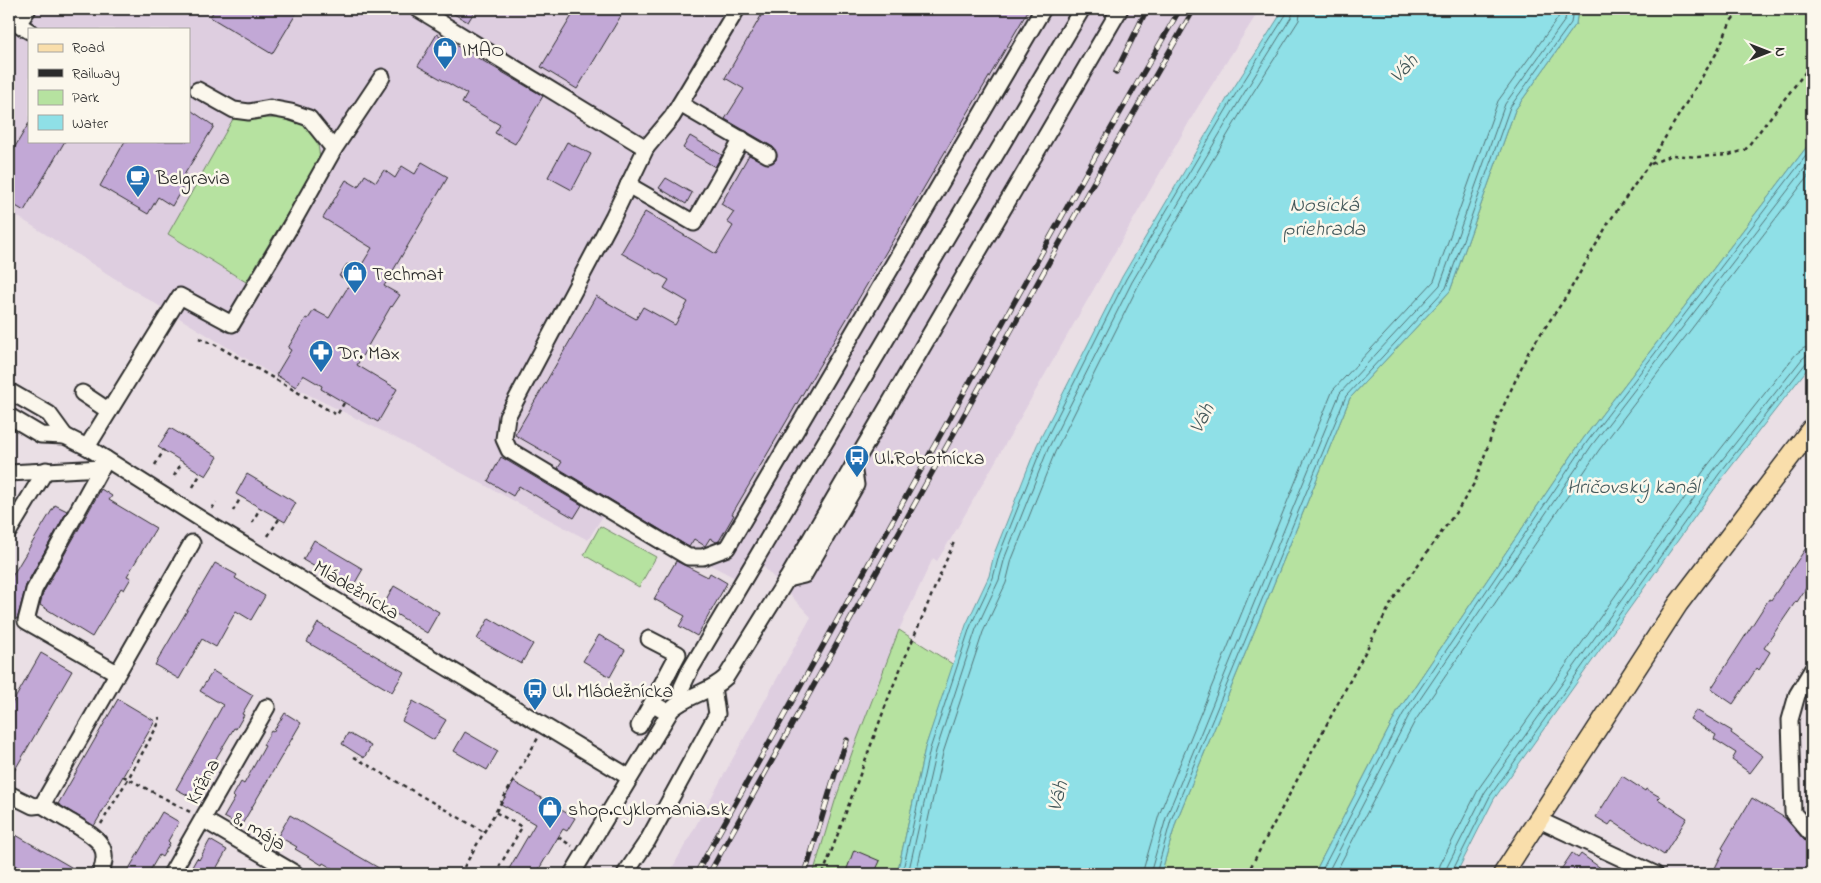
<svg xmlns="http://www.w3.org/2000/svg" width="1821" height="883" font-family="'Indie Flower',sans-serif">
	<rect width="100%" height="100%" fill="#eadfe5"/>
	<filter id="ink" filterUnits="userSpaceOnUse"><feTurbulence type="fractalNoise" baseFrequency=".02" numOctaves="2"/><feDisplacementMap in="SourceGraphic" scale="10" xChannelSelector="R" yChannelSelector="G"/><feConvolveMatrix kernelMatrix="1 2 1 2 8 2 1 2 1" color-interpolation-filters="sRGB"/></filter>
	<g filter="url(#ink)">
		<path fill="#decee0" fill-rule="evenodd" d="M9,9h1251l-64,101 -241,422 -18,29 -4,-3 -34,72 -46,120 -18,51 -22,73h-144l142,-257 -49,-52 -15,19 -141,-73 -18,29 -200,-106 -95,-47 -160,-97 -124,-79zM29,29h160v112h-160z"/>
		<g fill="#b6e2a0" stroke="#708666">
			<polygon points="1578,9 1812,9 1812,140 1583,439 1398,711 1314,874 1161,874 1176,822 1350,398 1450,291 1515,110 1576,24"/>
			<polygon points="285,118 306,126 318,144 320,159 246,282 168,234 233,119"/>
			<polygon points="600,526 656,557 639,587 584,555"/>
			<polygon points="899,630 954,665 925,748 897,874 813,874 835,801 853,750"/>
		</g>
		<g fill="#8fe0e7" stroke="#67989c">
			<polygon points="1284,9 1578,9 1576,24 1515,110 1450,291 1350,398 1176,822 1161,874 897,874 925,748 966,625 989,576 994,554 1037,445 1122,277 1231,92"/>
			<polygon points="1812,140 1812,363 1723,477 1494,799 1456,874 1314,874 1398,711 1583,439"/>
		</g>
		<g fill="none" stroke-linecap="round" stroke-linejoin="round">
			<g stroke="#537376" stroke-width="1">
				<polyline points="902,874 930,749 970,627 993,578 999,555 1042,447 1126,279 1235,95 1287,13 1287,9"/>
				<polyline points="908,874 936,751 976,629 999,580 1005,557 1048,449 1132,282 1241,98 1292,16 1294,9"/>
				<polyline points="916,874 943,753 983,632 1006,583 1012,559 1055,452 1138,286 1247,102 1299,20 1301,9"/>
				<polyline points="1142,874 1159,815 1333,390 1434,281 1498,101 1558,18 1559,9"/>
				<polyline points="1150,874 1166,818 1340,393 1440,285 1505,104 1565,20 1567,9"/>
				<polyline points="1156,874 1171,820 1346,396 1446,288 1510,107 1571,23 1573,9"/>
				<polyline points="1320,874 1403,714 1587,442 1812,148"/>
				<polyline points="1327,874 1408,717 1592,445 1812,159"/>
				<polyline points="1335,874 1415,721 1599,450 1812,171"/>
				<polyline points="1438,874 1440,865 1479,788 1708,465 1796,354 1804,348 1812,347"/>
				<polyline points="1446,874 1447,867 1485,792 1714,470 1802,359 1807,355 1812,355"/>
				<polyline points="1452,874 1453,870 1490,796 1719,474 1806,363 1812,361"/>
			</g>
		</g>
		<g fill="#c2a8d6" stroke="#2b2b2b">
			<polygon points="215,9 299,9 272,54 210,17"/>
			<polygon points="445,9 476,9 468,22"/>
			<polygon points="576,9 625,9 577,89 541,67"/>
			<polygon points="765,9 1029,9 732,514 734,515 719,541 716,542 710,538 705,546 694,539 689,547 558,468 562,462 515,435 596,296 636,319 643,307 675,325 688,302 664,288 669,280 621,253 645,212 716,254 733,226 727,222 734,212 721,204 749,155 768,164 776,160 777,155 773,147 725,119 744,89 725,78"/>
			<polygon points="437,34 543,96 515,144 495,133 500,125 462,103 467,94 418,66"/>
			<polygon points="189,109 214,126 184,175 188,178 172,206 158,197 148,214 100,186 125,141 189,141"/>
			<polygon points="29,123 29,141 65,141 24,211 9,202 9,157"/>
			<polygon points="690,136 722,155 715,167 683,148"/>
			<polygon points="567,142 591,154 572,190 548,177"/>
			<polygon points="422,162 448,177 384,286 400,295 392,307 391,306 357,365 397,389 378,422 321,389 322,386 303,375 296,387 276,375 291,350 288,348 306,318 308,319 314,310 329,318 351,282 339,276 347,264 358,271 372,248 323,218 346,180 358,187 365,175 376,182 384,170 395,178 402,166 415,174"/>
			<polygon points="666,178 692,193 686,204 659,188"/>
			<polygon points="170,428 218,457 206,476 158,447"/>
			<polygon points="501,457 582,505 574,518 519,486 513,496 488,481"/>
			<polygon points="247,474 296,503 285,522 236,494"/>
			<polygon points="101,489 112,496 109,500 156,528 127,576 131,578 124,590 121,588 92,637 40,605 43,593"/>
			<polygon points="55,505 67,511 26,585 18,616 9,631 9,578 11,578"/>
			<polygon points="1812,539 1812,579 1797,602 1796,601 1764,648 1770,652 1759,670 1757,668 1733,704 1711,689 1769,599 1771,600"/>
			<polygon points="314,540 363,569 352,588 303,560"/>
			<polygon points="676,561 708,577 710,573 727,583 697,636 679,626 685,616 654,599"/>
			<polygon points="215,563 237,575 235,578 265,596 251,620 236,611 216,647 202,639 179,679 155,665"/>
			<polygon points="394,586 439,612 427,633 383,606"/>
			<polygon points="489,618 533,644 521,664 477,639"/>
			<polygon points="318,623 404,672 392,692 307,642"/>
			<polygon points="599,635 625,650 610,677 583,661"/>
			<polygon points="41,653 72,671 9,780 9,709"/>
			<polygon points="213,671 253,695 242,714 244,715 236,729 234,728 212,765 214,766 206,781 204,779 193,798 176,789 223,705 200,691"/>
			<polygon points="118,699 155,721 94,826 58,804"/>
			<polygon points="413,701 446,720 434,740 402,721"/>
			<polygon points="1696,710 1732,731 1731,733 1763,756 1750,773 1732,760 1736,753 1714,739 1716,735 1690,719"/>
			<polygon points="285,713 301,723 241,826 224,817 235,798 233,796 241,782 244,784 265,746 263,745 271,731 273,732"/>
			<polygon points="465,732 498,751 487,770 454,751"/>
			<polygon points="348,733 371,746 364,758 342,744"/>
			<polygon points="1622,776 1645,791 1646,789 1660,797 1658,799 1687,818 1664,855 1612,821 1609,825 1596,817"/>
			<polygon points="514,782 575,818 567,831 563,829 536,874 506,874 535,824 501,804"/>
			<polygon points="1752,798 1785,818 1805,841 1812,844 1812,874 1712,874 1724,850 1722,848"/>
			<polygon points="162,812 179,822 168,841 170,843 162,857 159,855 148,874 126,874"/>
			<polygon points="290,815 353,853 389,874 342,874 323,863 322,865 309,857 295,849 297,847 278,836"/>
			<polygon points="9,831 83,874 30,874 9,862"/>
			<polygon points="210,840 227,850 213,874 188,874 197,858 199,860"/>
			<polygon points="854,850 880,861 874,874 845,874"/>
			<polygon points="1572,853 1578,858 1581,854 1609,874 1558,874"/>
		</g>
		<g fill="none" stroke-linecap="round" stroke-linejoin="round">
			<defs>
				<g id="minor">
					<polyline points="28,9 18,24 29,31"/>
					<polyline points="418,9 646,148 613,217 507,417 504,439 509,450 688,557 703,557 727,548 1043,9"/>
					<polyline points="198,90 234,110 249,112 270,108 291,112 309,118 334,149"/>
					<polyline points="680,104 768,155"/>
					<polyline points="646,148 672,117 737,9"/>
					<polyline points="628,185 694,223 742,139"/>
					<polyline points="9,391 49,414 65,436"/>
					<polyline points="82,393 109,411"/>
					<polyline points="9,416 41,435 65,436 87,447 204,521 629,777"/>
					<polyline points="87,447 180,296 232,324 290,227 334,149 382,77"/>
					<polyline points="106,459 34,590 26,621 117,673"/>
					<polyline points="9,473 102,468"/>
					<polyline points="9,531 46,470"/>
					<polyline points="787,579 804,575 856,485 853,466"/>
					<polyline points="649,639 678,654 652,703 669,713"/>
					<polyline points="1812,670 1797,695 1790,720 1793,813 1812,835"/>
					<polyline points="681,702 682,687 690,670 1082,9"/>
					<polyline points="639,726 652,703"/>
					<polyline points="9,794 33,806 42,805 192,543"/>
					<path d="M42,805c11,7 22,13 34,20 21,13 36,22 24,49"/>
					<polyline points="1537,819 1655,874"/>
					<polyline points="204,820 296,874"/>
					<polyline points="171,874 267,707"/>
					<path d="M572,874l99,-164c15,-15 39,-17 55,-33l61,-98 333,-570"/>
					<polyline points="625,874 648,840 717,714 713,687"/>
				</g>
				<polyline id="major" points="1503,874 1678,604 1812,428"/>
			</defs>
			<use href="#minor" stroke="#2b2b2b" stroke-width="19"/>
			<use href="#major" stroke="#2b2b2b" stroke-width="22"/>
			<g stroke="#2b2b2b" stroke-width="2.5" stroke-dasharray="4 4" stroke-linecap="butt">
				<polyline points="1651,164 1672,155 1698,157 1729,155 1745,150 1807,70"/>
				<polyline points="199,338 214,344 337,415 344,403"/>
				<polyline points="155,465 164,450"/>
				<polyline points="174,476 182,462"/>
				<polyline points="193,487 201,473"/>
				<polyline points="212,509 216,502"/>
				<polyline points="233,511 241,497"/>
				<polyline points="252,523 260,508"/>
				<polyline points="268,536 279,519"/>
				<polyline points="354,757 484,832"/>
				<polyline points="123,776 190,812"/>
				<polyline points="101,824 128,779 160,721 159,717"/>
				<polyline points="558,837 572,846"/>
				<polyline points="460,874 538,738"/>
				<polyline points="495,874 522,827 495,812"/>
				<polyline points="823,874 891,691 954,542"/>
				<polyline points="1247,874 1394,598 1459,508 1475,482 1498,418 1529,351 1566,297 1609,222 1649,164 1716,54 1731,21 1741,9"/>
			</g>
			<use href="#minor" stroke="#fbf7ec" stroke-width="15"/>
			<use href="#major" stroke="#f9deab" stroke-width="19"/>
			<defs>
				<g id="rail">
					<polyline points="1116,72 1147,9"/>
					<polyline points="696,874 1105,139 1180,9"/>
					<polyline points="709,874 1088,192 1194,9"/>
					<polyline points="805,874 835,774 847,740"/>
				</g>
			</defs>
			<use href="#rail" stroke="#2b2b2b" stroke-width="5.5"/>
			<use href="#rail" stroke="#fbf7ec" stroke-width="4" stroke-dasharray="11" stroke-linecap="butt"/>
		</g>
	</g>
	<defs>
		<symbol id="shop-pin" viewBox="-11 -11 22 30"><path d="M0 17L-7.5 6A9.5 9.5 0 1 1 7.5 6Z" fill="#1f6fb2" stroke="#fbf7ec"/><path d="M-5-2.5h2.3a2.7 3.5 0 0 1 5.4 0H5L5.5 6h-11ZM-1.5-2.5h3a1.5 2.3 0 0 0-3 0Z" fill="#fff"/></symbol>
		<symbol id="cafe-pin" viewBox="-11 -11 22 30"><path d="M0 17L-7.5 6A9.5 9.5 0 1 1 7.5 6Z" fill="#1f6fb2" stroke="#fbf7ec"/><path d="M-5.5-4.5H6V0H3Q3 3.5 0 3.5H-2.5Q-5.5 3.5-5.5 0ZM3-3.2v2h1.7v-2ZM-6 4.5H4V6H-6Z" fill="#fff"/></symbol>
		<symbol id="pharmacy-pin" viewBox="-11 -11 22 30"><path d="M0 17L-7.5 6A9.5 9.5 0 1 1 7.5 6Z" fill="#1f6fb2" stroke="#fbf7ec"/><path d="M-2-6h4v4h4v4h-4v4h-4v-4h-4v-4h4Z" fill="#fff"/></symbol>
		<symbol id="bus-pin" viewBox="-11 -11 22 30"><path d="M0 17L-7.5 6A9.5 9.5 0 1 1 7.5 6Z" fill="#1f6fb2" stroke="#fbf7ec"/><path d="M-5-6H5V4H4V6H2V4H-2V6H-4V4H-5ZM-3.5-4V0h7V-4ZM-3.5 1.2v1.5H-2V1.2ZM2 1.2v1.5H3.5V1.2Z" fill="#fff"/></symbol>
	</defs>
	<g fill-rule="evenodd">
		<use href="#shop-pin" x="431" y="35" width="28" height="38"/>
		<use href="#cafe-pin" x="124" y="163" width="28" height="38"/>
		<use href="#shop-pin" x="341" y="259" width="28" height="38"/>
		<use href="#pharmacy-pin" x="307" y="338" width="28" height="38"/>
		<use href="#bus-pin" x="843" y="443" width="28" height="38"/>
		<use href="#bus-pin" x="521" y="676" width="28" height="38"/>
		<use href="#shop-pin" x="536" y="794" width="28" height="38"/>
	</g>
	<g text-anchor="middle" stroke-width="5" stroke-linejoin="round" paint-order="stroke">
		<g font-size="20" fill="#2b2b2b" stroke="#fbf7ec" text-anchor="start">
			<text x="462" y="56">IMAO</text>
			<text x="156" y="184">Belgravia</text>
			<text x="372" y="280">Techmat</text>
			<text x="338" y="359">Dr. Max</text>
			<text x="874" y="464">Ul.Robotnícka</text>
			<text x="552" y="697">Ul. Mládežnícka</text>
			<text x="568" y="815">shop.cyklomania.sk</text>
		</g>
		<g font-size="20" fill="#2b2b2b" stroke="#fbf7ec">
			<text transform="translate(357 589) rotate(31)" y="7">Mládežnícka</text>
			<text transform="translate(202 781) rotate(-61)" y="7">Krížna</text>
			<text transform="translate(260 830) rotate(30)" y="7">8. mája</text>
		</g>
		<g font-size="21" font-style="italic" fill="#44585a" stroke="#fbf7ec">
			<text transform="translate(1403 68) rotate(-47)" y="7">Váh</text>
			<text x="1324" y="211">Nosická<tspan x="1324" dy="24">priehrada</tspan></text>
			<text transform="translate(1201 418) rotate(-62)" y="7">Váh</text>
			<text x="1633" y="493">Hričovský kanál</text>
			<text transform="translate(1057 796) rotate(-75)" y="7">Váh</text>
		</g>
	</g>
	<rect width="1821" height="883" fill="none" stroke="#fbf7ec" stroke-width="30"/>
	<rect x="15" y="15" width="1791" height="853" fill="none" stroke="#2b2b2b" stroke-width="2" filter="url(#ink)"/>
	<rect x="28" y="28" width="162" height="115" fill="#fbf7ec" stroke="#a8a59f"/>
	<rect x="38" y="44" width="25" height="8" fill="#f9deab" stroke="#a8a59f"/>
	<text x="72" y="52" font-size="15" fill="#2b2b2b">Road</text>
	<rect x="38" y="69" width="25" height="8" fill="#2b2b2b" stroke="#a8a59f"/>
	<text x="72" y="78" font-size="15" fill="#2b2b2b">Railway</text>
	<rect x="38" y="90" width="25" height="15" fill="#b6e2a0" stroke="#a8a59f"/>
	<text x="72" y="102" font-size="15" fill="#2b2b2b">Park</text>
	<rect x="38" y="115" width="25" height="15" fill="#8fe0e7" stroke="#a8a59f"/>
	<text x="72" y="128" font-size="15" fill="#2b2b2b">Water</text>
	<g transform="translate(1768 52) rotate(90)" stroke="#fbf7ec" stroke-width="4" paint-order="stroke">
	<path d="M0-4L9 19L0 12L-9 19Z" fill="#2b2b2b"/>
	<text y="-8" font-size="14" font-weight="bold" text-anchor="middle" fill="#2b2b2b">N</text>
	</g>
</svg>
